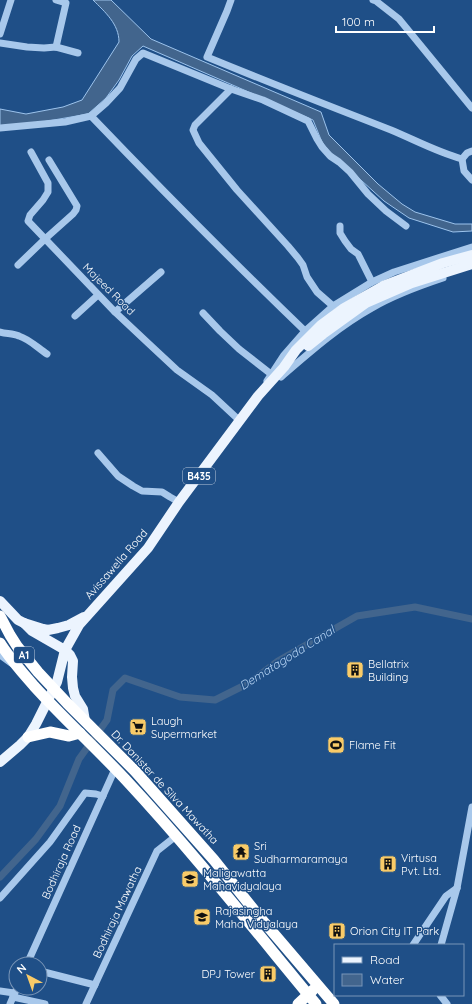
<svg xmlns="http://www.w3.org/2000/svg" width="472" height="1004" font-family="Quicksand,sans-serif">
	<rect width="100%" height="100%" fill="#1f4f87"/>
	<path fill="#42658d" stroke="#9cc3ec" d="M93,0h18l40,39 170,73 8,23 49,49 24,20 13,8 40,12h17v7l-19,1 -44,-14 -25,-17 -55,-50 -7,-9 -9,-22 -170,-74 -11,10 -13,24 -13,18 -18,16 -63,11 -25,1v-17l26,5 37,-7 19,-7 37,-58c0,-18 -14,-30 -26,-42z"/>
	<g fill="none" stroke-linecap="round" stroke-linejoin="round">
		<polyline stroke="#42658d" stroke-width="7" points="0,877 36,839 60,806 79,759 107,720 113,690 125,678 180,697 215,700 249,683 278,661 357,616 415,607 472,619"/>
		<g stroke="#a8c8eb" stroke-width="7">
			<path d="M231,0l-4,11 -20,46c61,25 122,49 184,73 24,10 46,22 71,29"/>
			<polyline points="373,0 376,1 399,19 472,108"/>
			<polyline points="0,34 11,0"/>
			<polyline points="0,43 27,47 44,48 56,47 78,53"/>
			<polyline points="56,47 66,3 56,0"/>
			<polyline points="231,89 195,125 193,130 199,143 237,190 288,246 298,258 303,265 307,277 317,292 333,306"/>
			<path d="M91,116c70,73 141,145 214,215"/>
			<polyline points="0,128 65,122 91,116 106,103 120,88 136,59 143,53 231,89 263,100 308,121 317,139 322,147 330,156 339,162 350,172 368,194 386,211 406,226"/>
			<polyline points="31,152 48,183 48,192 43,200 30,215 28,221 115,312 148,343 177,370 212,395 240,421"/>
			<polyline points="462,159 464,171 472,180"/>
			<polyline points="462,159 467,153 472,151"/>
			<polyline points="340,226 340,233 345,241 351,249 358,254 372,282"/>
			<polyline points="18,265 45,239 73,214 76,210 77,206 49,160"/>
			<polyline points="115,312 161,272"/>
			<polyline points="203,313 220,331 239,349 271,374"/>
			<polyline points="75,316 98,295"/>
			<path d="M0,332c6,2 13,1 19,4 10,3 19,12 28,18"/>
			<path d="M281,377c29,-25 57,-50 91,-69 22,-13 47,-22 71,-30"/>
			<polyline points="267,381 284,355 305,331 333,306 372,282 394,272 472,247"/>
			<polyline points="98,453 118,476 133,486 142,491 162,492 170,497 179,502"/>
			<polyline points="0,655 11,663"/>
			<polyline points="0,898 50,842 85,793 96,794 103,796"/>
			<polyline points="413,945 446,896 457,888"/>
			<polyline points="441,945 457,888 472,807"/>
			<polyline points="27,964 115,769"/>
			<polyline points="40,971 95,985"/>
			<polyline points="0,991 14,993"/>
			<polyline points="440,995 447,1004"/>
			<polyline points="13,997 45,1004"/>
			<polyline points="10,1004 17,988"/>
			<polyline points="86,1004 157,851 176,836"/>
		</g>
		<g stroke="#ecf4fe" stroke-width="10">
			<polyline points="308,346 323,334 366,303 412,283 472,264"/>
			<polyline points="0,601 18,620 24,623 43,629 48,630 58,628 69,625 84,617"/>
			<polyline points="24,623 32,631 65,650 70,655 73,661 72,677 73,688 75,696 83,709 85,721"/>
			<polyline points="0,762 20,745 28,737 36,724 57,682 65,650 79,625 148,548 179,502 258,396 284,367 296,350 321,325 344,308 383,286 443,263 472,255"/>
		</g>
		<g stroke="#fff" stroke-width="11">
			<polyline points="0,616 10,635 17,646 38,672 67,703 135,771 214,860 258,915 334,1004"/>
			<path d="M0,643c10,16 22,29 34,43 29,32 61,61 91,93 67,72 128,149 191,225"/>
			<polyline points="28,737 50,732 69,736 80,733"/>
			<polyline points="298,1004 313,990"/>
		</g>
	</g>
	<defs>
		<symbol id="building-square" viewBox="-11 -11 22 22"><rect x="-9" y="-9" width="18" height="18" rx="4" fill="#f9cb68" stroke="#1f4f87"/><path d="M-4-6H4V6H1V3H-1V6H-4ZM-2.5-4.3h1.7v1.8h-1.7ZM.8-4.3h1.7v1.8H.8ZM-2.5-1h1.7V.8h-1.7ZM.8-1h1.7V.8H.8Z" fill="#111"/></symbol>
		<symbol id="supermarket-square" viewBox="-11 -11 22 22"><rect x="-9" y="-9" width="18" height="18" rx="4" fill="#f9cb68" stroke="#1f4f87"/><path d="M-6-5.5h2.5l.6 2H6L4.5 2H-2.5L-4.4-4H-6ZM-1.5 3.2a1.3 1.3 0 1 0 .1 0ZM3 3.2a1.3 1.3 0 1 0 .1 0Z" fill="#111"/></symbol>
		<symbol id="stadium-square" viewBox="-11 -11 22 22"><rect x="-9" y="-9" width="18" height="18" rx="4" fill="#f9cb68" stroke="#1f4f87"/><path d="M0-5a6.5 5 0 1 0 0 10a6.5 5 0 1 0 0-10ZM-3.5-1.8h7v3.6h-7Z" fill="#111"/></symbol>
		<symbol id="temple-square" viewBox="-11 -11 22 22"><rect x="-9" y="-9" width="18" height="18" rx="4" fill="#f9cb68" stroke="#1f4f87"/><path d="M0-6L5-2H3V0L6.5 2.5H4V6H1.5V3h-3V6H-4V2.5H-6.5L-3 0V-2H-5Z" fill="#111"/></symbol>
		<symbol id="school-square" viewBox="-11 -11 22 22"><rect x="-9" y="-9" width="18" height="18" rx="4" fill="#f9cb68" stroke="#1f4f87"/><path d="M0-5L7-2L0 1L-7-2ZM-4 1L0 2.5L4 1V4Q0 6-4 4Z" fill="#111"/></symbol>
	</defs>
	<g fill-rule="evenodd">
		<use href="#building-square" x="345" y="660" width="20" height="20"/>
		<use href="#supermarket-square" x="128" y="717" width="20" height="20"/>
		<use href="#stadium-square" x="326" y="735" width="20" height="20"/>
		<use href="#temple-square" x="231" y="842" width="20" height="20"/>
		<use href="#building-square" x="378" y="854" width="20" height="20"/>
		<use href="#school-square" x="180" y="869" width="20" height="20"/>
		<use href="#school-square" x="192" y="907" width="20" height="20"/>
		<use href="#building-square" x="327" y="921" width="20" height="20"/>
		<use href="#building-square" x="258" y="964" width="20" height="20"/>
	</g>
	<g text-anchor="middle" stroke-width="3" stroke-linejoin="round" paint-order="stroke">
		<g fill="#1f4f87" stroke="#bccadb" stroke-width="1">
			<rect x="183" y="468" width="32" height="16" rx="3"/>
			<rect x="14" y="647" width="20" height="16" rx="3"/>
		</g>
		<g font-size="10" font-weight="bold" fill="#fff">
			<text x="199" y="480">B435</text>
			<text x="24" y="659">A1</text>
		</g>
		<g font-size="11" fill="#fff" stroke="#1f4f87">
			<text transform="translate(109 289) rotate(45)" y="4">Majeed Road</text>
			<text transform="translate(116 564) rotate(-49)" y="4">Avissawella Road</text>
			<text transform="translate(165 787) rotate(47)" y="4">Dr. Danister de Silva Mawatha</text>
			<text transform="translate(61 862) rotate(-66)" y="4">Bodhiraja Road</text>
			<text transform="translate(117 912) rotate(-65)" y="4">Bodhiraja Mawatha</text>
		</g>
		<g font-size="11" fill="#fff" stroke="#1f4f87" text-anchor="start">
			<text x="368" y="668">Bellatrix<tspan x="368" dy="13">Building</tspan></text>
			<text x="151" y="725">Laugh<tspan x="151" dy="13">Supermarket</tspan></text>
			<text x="349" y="749">Flame Fit</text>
			<text x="254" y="850">Sri<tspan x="254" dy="13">Sudharmaramaya</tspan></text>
			<text x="401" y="862">Virtusa<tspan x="401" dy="13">Pvt. Ltd.</tspan></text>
			<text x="203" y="877">Maligawatta<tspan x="203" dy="13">Mahavidyalaya</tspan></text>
			<text x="215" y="915">Rajasingha<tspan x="215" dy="13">Maha Vidyalaya</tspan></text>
			<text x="350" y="935">Orion City IT Park</text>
			<text x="255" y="978" text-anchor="end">DPJ Tower</text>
		</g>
		<g font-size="12" font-style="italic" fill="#b4d2f2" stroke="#1f4f87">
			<text transform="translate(287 658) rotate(-32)" y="4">Dematagoda Canal</text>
		</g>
	</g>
	<rect x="334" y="944" width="130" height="52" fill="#1f4f87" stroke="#7995b7"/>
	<rect x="342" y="957" width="20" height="6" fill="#ecf4fe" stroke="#7995b7"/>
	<text x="370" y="964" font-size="12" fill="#ffffff">Road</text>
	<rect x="342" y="974" width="20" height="12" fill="#42658d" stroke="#7995b7"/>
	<text x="370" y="984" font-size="12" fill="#ffffff">Water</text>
	<g transform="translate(28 976) rotate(319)"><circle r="19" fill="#1f4f87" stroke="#7995b7"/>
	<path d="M0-3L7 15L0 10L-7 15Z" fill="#f9cb68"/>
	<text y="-6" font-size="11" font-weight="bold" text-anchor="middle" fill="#ffffff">N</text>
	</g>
	<path d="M336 26v6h98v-6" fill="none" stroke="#ffffff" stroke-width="2"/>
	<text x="342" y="26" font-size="12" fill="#ffffff" stroke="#1f4f87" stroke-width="3" paint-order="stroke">100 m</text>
</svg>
